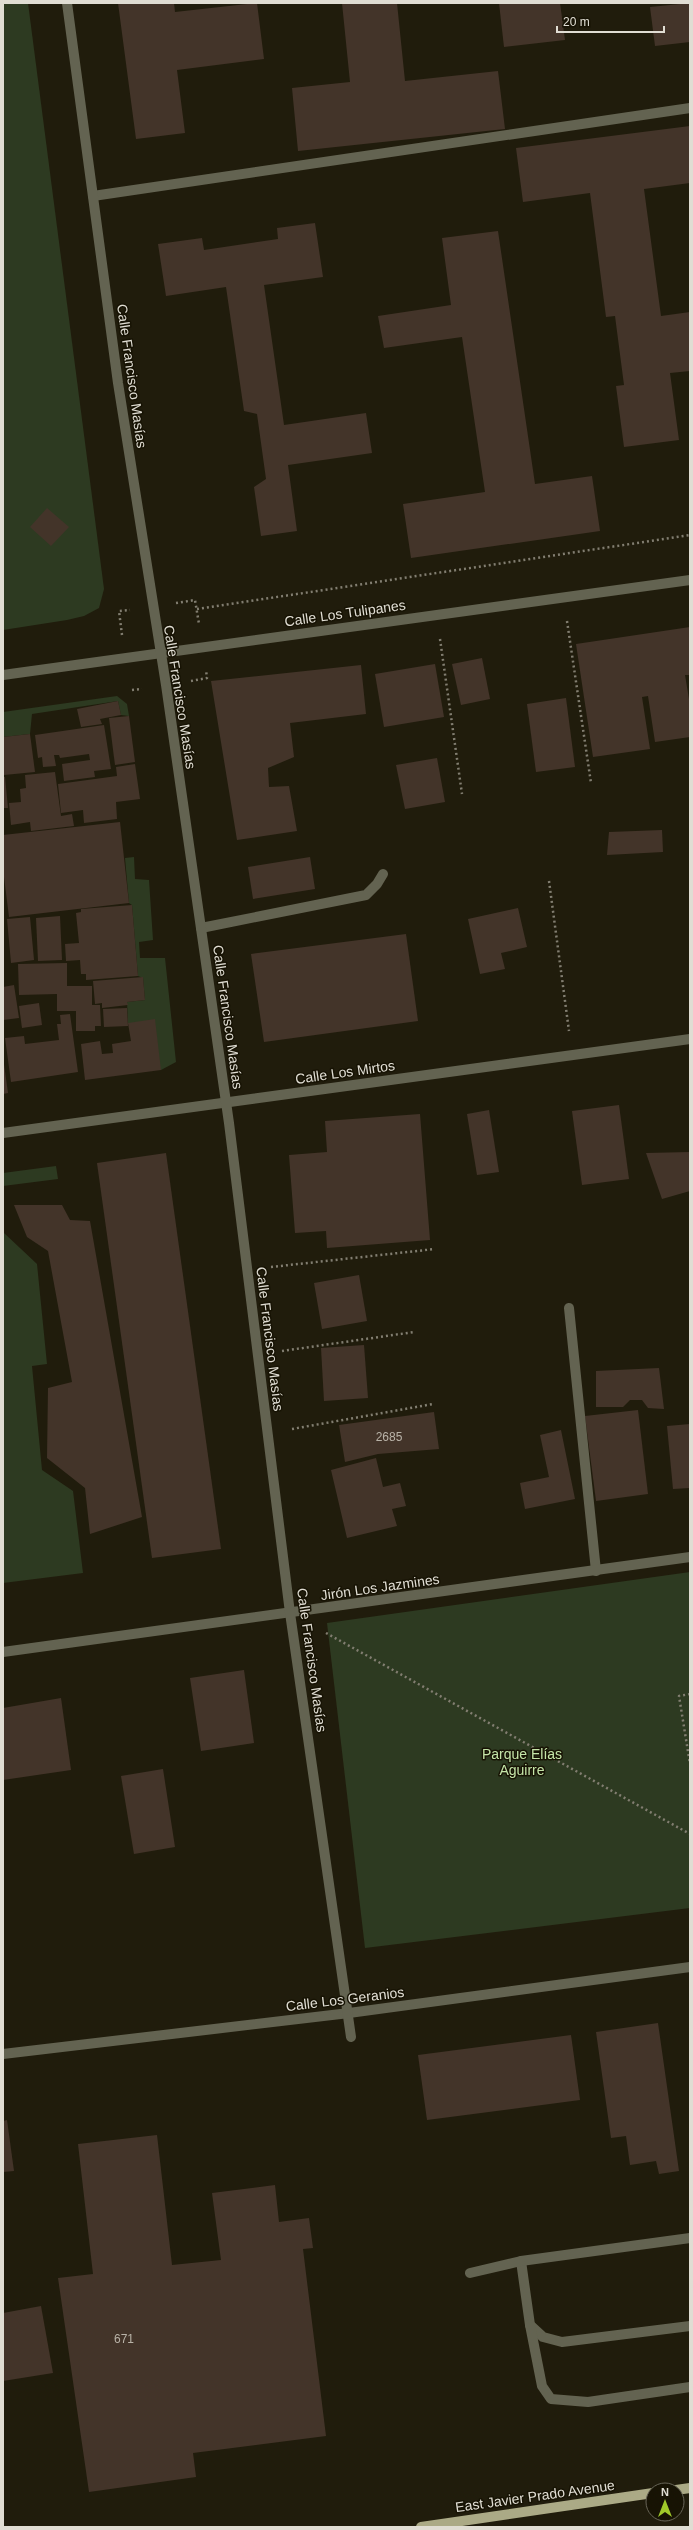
<svg xmlns="http://www.w3.org/2000/svg" width="693" height="2530" font-family="Arial,sans-serif">
	<rect width="100%" height="100%" fill="#201c0c"/>
	<g fill="#2d3a21">
		<polygon points="3,3 28,3 104,589 99,608 84,616 67,620 3,630"/>
		<polygon points="117,696 127,704 129,716 121,715 118,701 32,714 30,734 3,737 3,712"/>
		<polygon points="134,857 135,879 149,880 153,940 139,942 140,958 165,958 176,1062 161,1070 128,1023 127,1002 145,1000 143,978 138,976 132,905 129,903 125,858"/>
		<polygon points="56,1166 58,1179 3,1186 3,1173"/>
		<polygon points="3,1228 4,1233 37,1264 47,1364 32,1366 42,1470 73,1491 83,1573 3,1583"/>
		<polygon points="690,1572 690,1908 365,1948 327,1623"/>
	</g>
	<g fill="#433429">
		<polygon points="118,3 174,3 175,12 257,3 264,59 177,70 185,133 136,139"/>
		<polygon points="342,3 397,3 405,81 498,71 505,129 298,151 292,88 350,82"/>
		<polygon points="499,3 560,3 565,40 504,47"/>
		<polygon points="690,3 690,42 655,46 650,7"/>
		<polygon points="690,126 690,183 644,189 661,316 690,312 690,371 670,373 679,440 624,447 616,386 624,385 615,316 606,317 590,193 523,202 516,148"/>
		<polygon points="315,223 323,277 264,285 284,425 366,413 372,453 288,465 297,531 261,536 254,487 266,479 257,414 244,411 226,287 166,296 158,244 202,238 204,250 278,239 277,228"/>
		<polygon points="498,231 535,484 592,476 600,531 411,558 403,504 485,492 462,337 384,348 378,316 451,305 442,238"/>
		<polygon points="47,508 69,527 51,546 30,527"/>
		<polygon points="690,627 690,675 685,675 690,705 690,737 655,742 648,696 642,697 650,749 593,757 576,644"/>
		<polygon points="482,658 490,699 461,705 452,664"/>
		<polygon points="435,664 444,717 384,727 375,674"/>
		<polygon points="361,665 366,714 290,723 294,757 268,768 269,787 289,786 297,831 237,840 211,681"/>
		<polygon points="566,698 575,767 536,772 527,704"/>
		<polygon points="118,701 121,715 100,719 102,724 81,727 77,709"/>
		<polygon points="129,716 135,762 115,765 109,718"/>
		<polygon points="104,725 111,769 94,771 95,777 64,781 62,764 90,760 89,754 60,758 59,755 54,755 56,766 43,767 42,757 38,758 35,735"/>
		<polygon points="30,734 35,772 4,775 3,737"/>
		<polygon points="437,758 445,802 405,809 396,765"/>
		<polygon points="135,764 140,799 116,802 117,819 84,823 83,810 61,813 58,784 117,776 116,767"/>
		<polygon points="55,772 61,816 72,814 74,826 31,831 30,822 11,825 9,803 21,802 20,789 26,788 25,775"/>
		<polygon points="3,777 5,777 8,808 3,808"/>
		<polygon points="120,822 129,903 9,917 3,869 3,835"/>
		<polygon points="662,830 663,852 607,855 609,832"/>
		<polygon points="310,857 315,889 253,899 248,867"/>
		<polygon points="132,905 138,976 86,980 86,974 81,974 80,960 66,961 65,944 79,943 76,913 81,912 81,909"/>
		<polygon points="518,908 527,947 501,953 505,969 480,974 468,919"/>
		<polygon points="60,916 62,960 38,961 36,918"/>
		<polygon points="30,917 34,960 11,963 7,919"/>
		<polygon points="406,934 418,1021 264,1042 251,954"/>
		<polygon points="67,963 67,986 92,986 92,1005 100,1005 101,1026 95,1026 95,1031 76,1031 76,1011 57,1011 57,994 19,995 18,964"/>
		<polygon points="143,977 145,1000 127,1002 128,1005 102,1008 102,1003 95,1004 93,981"/>
		<polygon points="14,985 19,1018 3,1020 3,987"/>
		<polygon points="39,1003 42,1025 22,1028 19,1006"/>
		<polygon points="127,1008 128,1026 104,1027 103,1009"/>
		<polygon points="70,1014 78,1072 11,1082 5,1038 24,1036 25,1044 59,1040 57,1024 61,1024 60,1015"/>
		<polygon points="155,1019 161,1070 85,1080 81,1044 100,1041 102,1054 113,1053 112,1044 131,1041 128,1023"/>
		<polygon points="3,1057 8,1093 3,1094"/>
		<polygon points="619,1105 629,1179 582,1185 572,1111"/>
		<polygon points="489,1110 499,1172 477,1175 467,1114"/>
		<polygon points="420,1114 430,1240 327,1248 326,1231 295,1233 289,1155 327,1152 325,1121"/>
		<polygon points="690,1152 690,1191 662,1199 646,1153"/>
		<polygon points="166,1153 221,1549 152,1558 97,1163"/>
		<polygon points="14,1205 62,1205 70,1220 90,1221 142,1517 90,1534 85,1488 47,1458 48,1388 72,1382 48,1251 27,1237"/>
		<polygon points="359,1275 367,1321 322,1329 314,1283"/>
		<polygon points="364,1345 368,1398 324,1401 321,1348"/>
		<polygon points="659,1368 664,1409 648,1408 642,1400 630,1400 623,1407 596,1407 596,1371"/>
		<polygon points="638,1410 648,1494 596,1501 585,1416"/>
		<polygon points="434,1412 439,1449 378,1454 345,1462 339,1425"/>
		<polygon points="690,1424 690,1488 673,1489 667,1426"/>
		<polygon points="561,1430 575,1499 525,1509 520,1483 549,1477 540,1435"/>
		<polygon points="376,1458 383,1487 400,1483 406,1506 392,1509 397,1526 347,1538 331,1470"/>
		<polygon points="244,1670 254,1743 201,1751 190,1678"/>
		<polygon points="61,1698 71,1770 3,1780 3,1708"/>
		<polygon points="163,1769 175,1847 134,1854 121,1776"/>
		<polygon points="658,2023 679,2171 659,2174 656,2161 630,2165 626,2136 611,2138 596,2032"/>
		<polygon points="571,2035 580,2100 427,2120 418,2055"/>
		<polygon points="7,2120 14,2171 3,2172 3,2121"/>
		<polygon points="157,2135 172,2265 221,2260 212,2193 275,2185 279,2222 309,2218 313,2248 303,2249 326,2436 193,2453 196,2477 89,2492 58,2278 93,2274 78,2144"/>
		<polygon points="41,2306 53,2373 3,2381 3,2313"/>
	</g>
	<g fill="none" stroke-linecap="round" stroke-linejoin="round">
		<g stroke="#827e71" stroke-width="2.5" stroke-dasharray="2 3" stroke-linecap="butt">
			<polyline points="176,603 195,600 199,624"/>
			<polyline points="197,609 690,535"/>
			<polyline points="567,621 591,783"/>
			<polyline points="122,635 119,611 130,610"/>
			<polyline points="440,639 462,794"/>
			<polyline points="191,681 207,678 206,670"/>
			<polyline points="132,690 142,689"/>
			<polyline points="549,881 569,1031"/>
			<polyline points="271,1267 435,1249"/>
			<polyline points="282,1351 414,1332"/>
			<polyline points="292,1429 433,1404"/>
			<polyline points="326,1633 690,1834"/>
			<polyline points="690,1694 679,1696 690,1764"/>
		</g>
		<g stroke="#636351" stroke-width="10">
			<polyline points="201,928 366,895 377,884 383,874"/>
			<polyline points="569,1308 596,1571"/>
			<polyline points="521,2261 530,2325 543,2337 562,2342 690,2326"/>
			<polyline points="470,2273 521,2261 690,2238"/>
			<polyline points="530,2325 542,2386 551,2399 588,2402 690,2387"/>
		</g>
		<polyline stroke="#636351" stroke-width="10" points="93,196 690,108"/>
		<g stroke="#636351" stroke-width="10">
			<polyline points="3,675 690,580"/>
			<polyline points="3,1133 690,1039"/>
			<polyline points="3,1652 690,1557"/>
			<polyline points="3,2054 349,2013 690,1967"/>
		</g>
		<polyline stroke="#636351" stroke-width="10" points="67,3 118,383 166,685 229,1123 290,1613 351,2037"/>
		<g stroke="#abaa86" stroke-width="10">
			<polyline points="676,2490 690,2488"/>
			<polyline points="421,2527 653,2493"/>
		</g>
	</g>
	<g text-anchor="middle" stroke-width="3" stroke-linejoin="round" paint-order="stroke">
		<g font-size="12" fill="#b9b3a8">
			<text x="389" y="1441">2685</text>
			<text x="124" y="2343">671</text>
		</g>
		<g font-size="14" fill="#e0ddd3" stroke="#171304">
			<text transform="translate(132 376) rotate(82)" y="5">Calle Francisco Masías</text>
			<text transform="translate(345 613) rotate(-8)" y="5">Calle Los Tulipanes</text>
			<text transform="translate(180 697) rotate(81)" y="5">Calle Francisco Masías</text>
			<text transform="translate(228 1017) rotate(82)" y="5">Calle Francisco Masías</text>
			<text transform="translate(345 1072) rotate(-8)" y="5">Calle Los Mirtos</text>
			<text transform="translate(270 1339) rotate(83)" y="5">Calle Francisco Masías</text>
			<text transform="translate(380 1587) rotate(-8)" y="5">Jirón Los Jazmines</text>
			<text transform="translate(312 1660) rotate(82)" y="5">Calle Francisco Masías</text>
			<text transform="translate(345 1999) rotate(-7)" y="5">Calle Los Geranios</text>
			<text transform="translate(535 2496) rotate(-8)" y="5">East Javier Prado Avenue</text>
		</g>
		<g font-size="14" fill="#c5e5a8" stroke="#171304">
			<text x="522" y="1759">Parque Elías<tspan x="522" dy="16">Aguirre</tspan></text>
		</g>
	</g>
	<rect width="693" height="2530" fill="none" stroke="#e0ddd3" stroke-width="8"/>
	<g transform="translate(665 2502)"><circle r="19" fill="#171304" stroke="#676457"/>
	<path d="M0-3L7 15L0 10L-7 15Z" fill="#a1c92a"/>
	<text y="-6" font-size="11" font-weight="bold" text-anchor="middle" fill="#e0ddd3">N</text>
	</g>
	<path d="M557 26v6h107v-6" fill="none" stroke="#e0ddd3" stroke-width="2"/>
	<text x="563" y="26" font-size="12" fill="#e0ddd3" stroke="#171304" stroke-width="3" paint-order="stroke">20 m</text>
</svg>
